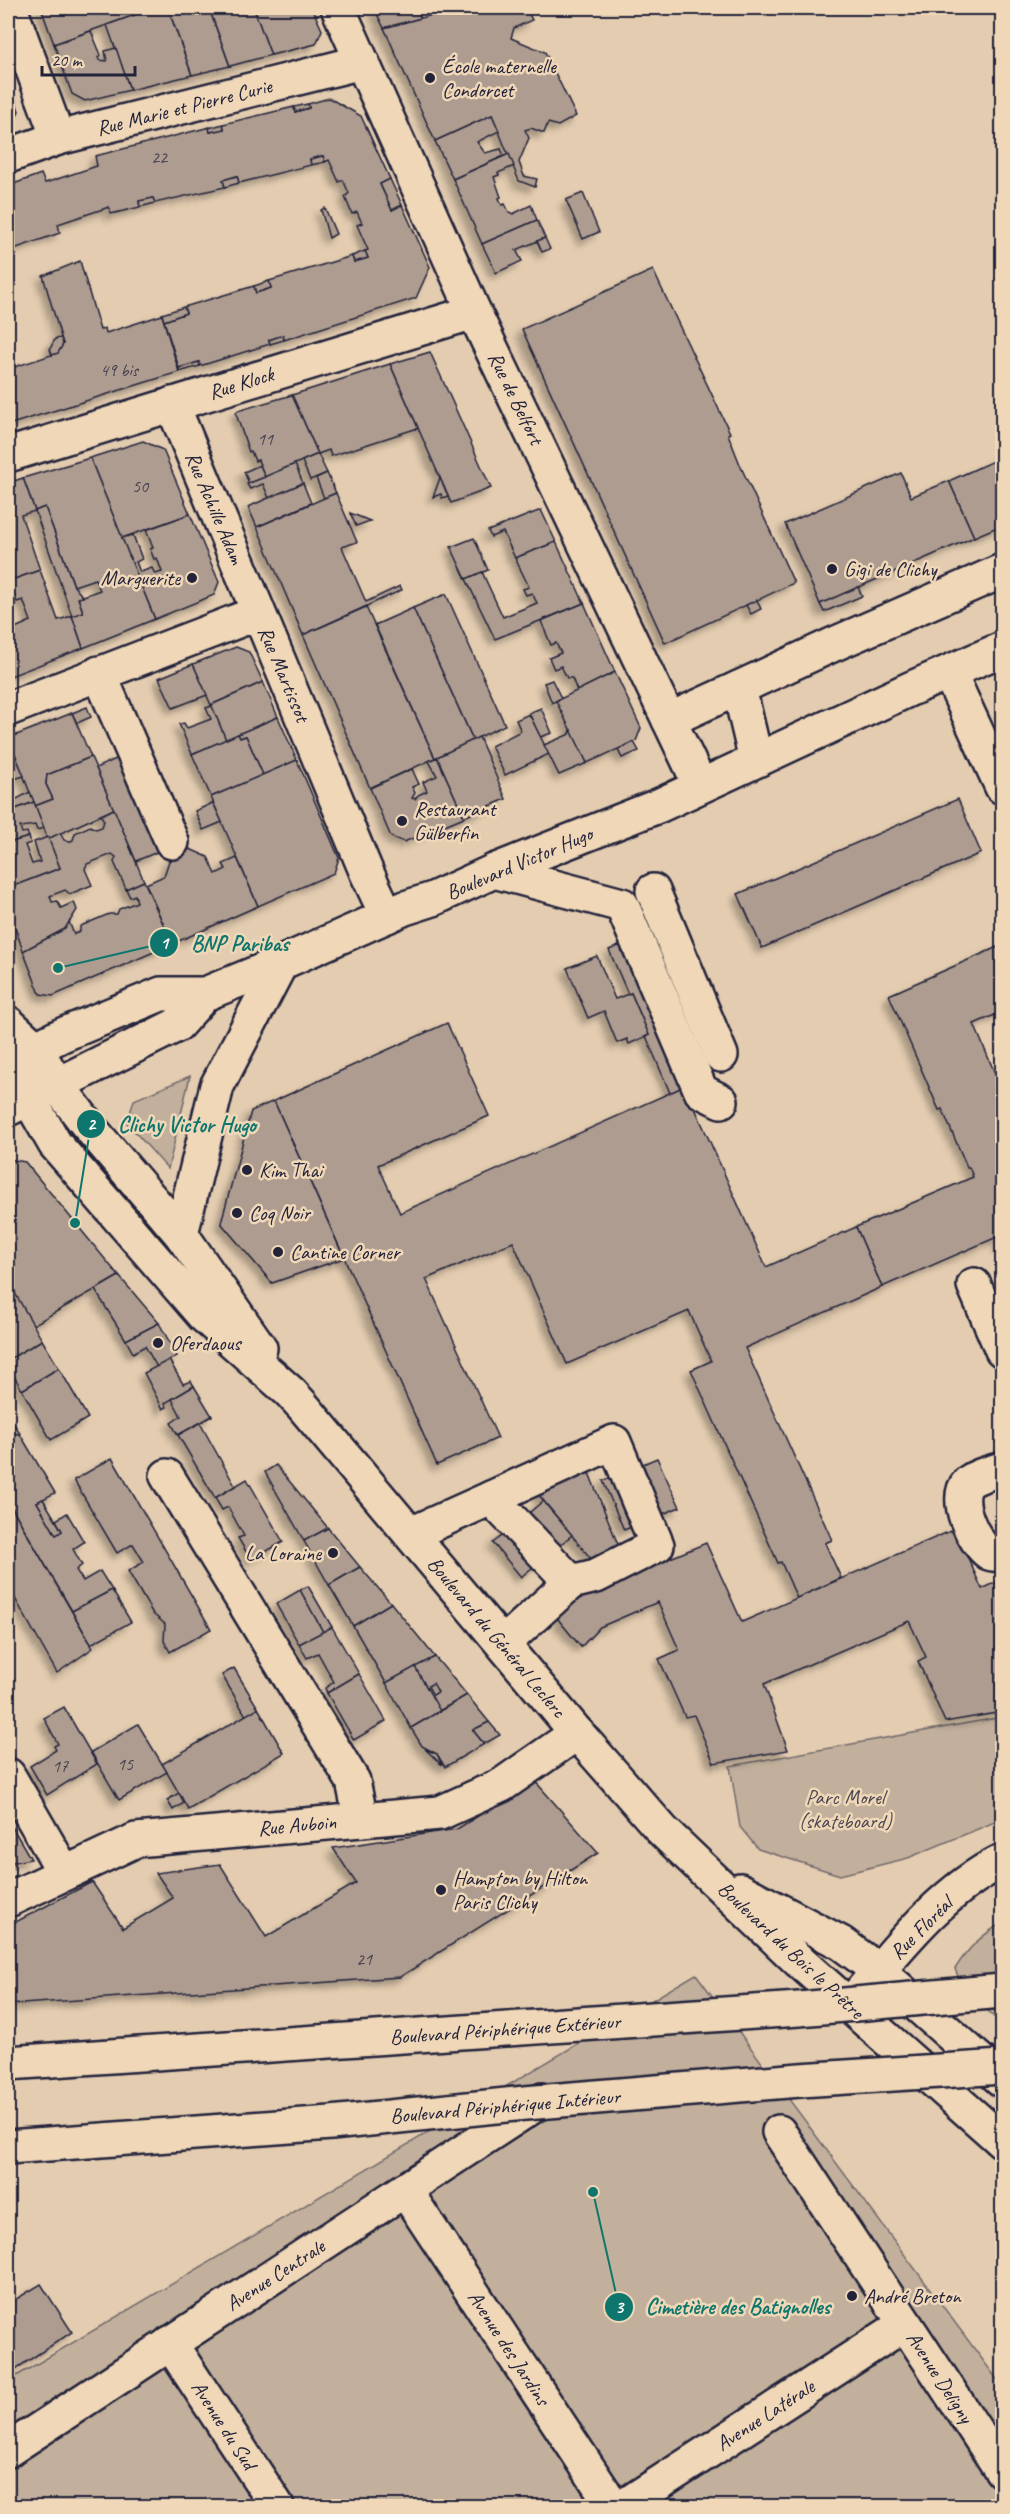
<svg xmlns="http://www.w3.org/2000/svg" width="1010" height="2514" font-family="Caveat,sans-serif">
	<defs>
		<filter id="shadow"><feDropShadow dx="-5.5" dy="5.5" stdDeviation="3" flood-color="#0004"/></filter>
	</defs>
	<rect width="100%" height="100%" fill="#e3ccb0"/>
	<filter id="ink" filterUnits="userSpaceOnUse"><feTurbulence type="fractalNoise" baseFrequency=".0167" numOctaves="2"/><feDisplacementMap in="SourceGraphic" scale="12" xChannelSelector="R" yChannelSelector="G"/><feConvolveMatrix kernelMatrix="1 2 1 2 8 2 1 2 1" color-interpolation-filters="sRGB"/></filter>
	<g filter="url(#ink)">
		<g fill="#c2b09c" stroke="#72696c" stroke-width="1.5">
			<polygon points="190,1076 168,1169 127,1123 134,1100"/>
			<polygon points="1002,1717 1002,1819 908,1858 840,1875 758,1849 740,1827 730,1766"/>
			<path d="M1002,1923v101l-38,-33 -9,-22c13,-21 27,-34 47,-46z"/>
			<polygon points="696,1974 1002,2386 1002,2506 8,2506 8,2381"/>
		</g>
		<g fill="#ad9c8f" stroke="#22223b" stroke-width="1.5" fill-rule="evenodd" filter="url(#shadow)">
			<polygon points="41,8 154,8 54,44"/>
			<polygon points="154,8 168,8 192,75 130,90 107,25"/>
			<polygon points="168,8 209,8 230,66 192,75"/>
			<polygon points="209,8 254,8 271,55 230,66"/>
			<polygon points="266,8 312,8 322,30 316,44 271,55 255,12"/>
			<polygon points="374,8 416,8 421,18 384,28"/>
			<polygon points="445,8 526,8 532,20 514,28 511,38 545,52 576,116 558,126 548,123 544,133 531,128 525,130 529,138 519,162 524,176 537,179 535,187 519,181 492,115 435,141 384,28 447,11"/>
			<polygon points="91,31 101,55 98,57 99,60 107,61 105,51 116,48 130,90 85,101 72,94 54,44"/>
			<polygon points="8,79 19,111 13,125 8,126"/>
			<polygon points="329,98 361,116 390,179 380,184 392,210 402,205 430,267 416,298 284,340 283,335 269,340 270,344 200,366 199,362 179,368 164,321 186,313 184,307 254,286 256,293 271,288 269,281 352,256 354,262 368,258 365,251 368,250 357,225 362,223 357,212 352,214 345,197 349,193 343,180 339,182 329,160 325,162 323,156 310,159 311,165 239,183 237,176 223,180 225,187 155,203 153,198 139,201 140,207 111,214 109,207 58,224 60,233 8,251 8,186 41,174 45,183 97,166 95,156 210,127 210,132 224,129 223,124 294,107 295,112 309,108 308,104"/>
			<polygon points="308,104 309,108 295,112 294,107"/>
			<polygon points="492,115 499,131 477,142 485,153 501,149 504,156 453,179 435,141"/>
			<polygon points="223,124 224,129 210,132 209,128"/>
			<polygon points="509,154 514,166 498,173 499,175 494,177 501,197 499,198 502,205 505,204 509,212 513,214 531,205 537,220 482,244 453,179"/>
			<polygon points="323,156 325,162 311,165 310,159"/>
			<polygon points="237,176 239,183 225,187 223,180"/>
			<polygon points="390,179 402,205 392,210 380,184"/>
			<polygon points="583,193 599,232 583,239 566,200"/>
			<polygon points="153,198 155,203 140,207 139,201"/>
			<polygon points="325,208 336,234 329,238 321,210"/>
			<polygon points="537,220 545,238 516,250 522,261 496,273 482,244"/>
			<polygon points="545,238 550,249 542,252 537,241"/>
			<polygon points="365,251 368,258 354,262 352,256"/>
			<polygon points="80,261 100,330 105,328 106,333 162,315 179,372 8,425 8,369 58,353 63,344 43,276"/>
			<polygon points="653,270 730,433 728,434 741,467 794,583 665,643 522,329"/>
			<polygon points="269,281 271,288 256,293 254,286"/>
			<polygon points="184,307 186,313 164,321 162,314"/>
			<polygon points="283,335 284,340 270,344 269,340"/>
			<polygon points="61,338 63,344 58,353 52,355 50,349 55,339"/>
			<polygon points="430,352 491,488 451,503 390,364"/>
			<polygon points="199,362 200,366 179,372 179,368"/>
			<polygon points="390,364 418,428 331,456 329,450 318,454 292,395"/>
			<polygon points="292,395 318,454 265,477 258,460 255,461 251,451 249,452 236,414 237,411"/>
			<polygon points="143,441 163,450 190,514 122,538 90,458"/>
			<polygon points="318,454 327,473 310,480 302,461"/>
			<polygon points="1002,457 1002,525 974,537 949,481"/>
			<polygon points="90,458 155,619 83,648 72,616 83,612 78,598 100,590 95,579 74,586 45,507 35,511 23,478"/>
			<polygon points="295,464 303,483 269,498 263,484 250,489 247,484"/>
			<polygon points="260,465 265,477 249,483 244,472"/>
			<polygon points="327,473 336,493 324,498 316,478"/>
			<polygon points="901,473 911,497 949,481 974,537 820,604 785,524"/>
			<polygon points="23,478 35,511 21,515 40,570 9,581 8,575 8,483"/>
			<polygon points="440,478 448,496 442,498 441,494 433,497"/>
			<polygon points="303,483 311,503 257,527 248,507"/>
			<polygon points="336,493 357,542 342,547 366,602 400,586 402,590 303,635 257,527"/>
			<polygon points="45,507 74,586 83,597 78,598 83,612 72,616 35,511"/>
			<polygon points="541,510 556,542 515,558 503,532 491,537 488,531"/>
			<polygon points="350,513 370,521 356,526"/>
			<polygon points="190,514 219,582 214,595 155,619 122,538 133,535 142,559 136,562 140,572 152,568 155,574 162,572 157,558 154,559 150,549 153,548 146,530"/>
			<polygon points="474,538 488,570 466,579 451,547"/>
			<polygon points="556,542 584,603 495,639 466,579 482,572 503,617 537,603 532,593 526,595 523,589 529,587 515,558"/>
			<polygon points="40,570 58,620 72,616 83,648 8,677 8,631 31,621 23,600 17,602 9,581"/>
			<polygon points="858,587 862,596 824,612 820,604"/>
			<polygon points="446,594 505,725 473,740 413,608"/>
			<polygon points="757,600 761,609 751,614 746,605"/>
			<polygon points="584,603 615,672 577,691 572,678 567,678 561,666 554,669 549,658 561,653 556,643 551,645 541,621"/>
			<polygon points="366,607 435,758 370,788 303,635"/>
			<polygon points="413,608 473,740 435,758 375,625"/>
			<polygon points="236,647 249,652 263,682 211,705 193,664"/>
			<polygon points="193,664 207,695 173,708 159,678"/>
			<polygon points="615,672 641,728 636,741 587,763 556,701"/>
			<polygon points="552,680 561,698 552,703 544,683"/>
			<polygon points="263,682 278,717 226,740 211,705"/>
			<polygon points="212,706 226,740 192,754 179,724 184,723 187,728 211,719 206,708"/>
			<polygon points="87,707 91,717 77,723 72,713"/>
			<polygon points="541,708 552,733 540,737 529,713"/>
			<polygon points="72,713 91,757 47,775 46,784 53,799 35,806 9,738"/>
			<polygon points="529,714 549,754 505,775 491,746 521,731 516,720"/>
			<polygon points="278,717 297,760 263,775 246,736 240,738 238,734"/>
			<polygon points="571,730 587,763 559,775 544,745 570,734"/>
			<polygon points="238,734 240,738 246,736 263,775 211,797 192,754"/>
			<polygon points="479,737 506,799 464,817 437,757"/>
			<polygon points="8,738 24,776 10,780 8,785 12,796 17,799 30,792 34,802 8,812"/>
			<polygon points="634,742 639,751 622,758 618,750"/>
			<polygon points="91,757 114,809 48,839 35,806 53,799 46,784 47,775"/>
			<polygon points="437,757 464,817 404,842 391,837 370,788 412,769 419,784 412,787 415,793 412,798 415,799 418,795 427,791 423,782 437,776 429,761"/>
			<polygon points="118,758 157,852 136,861 96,768"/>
			<polygon points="297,760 339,858 334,873 258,906 211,797"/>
			<polygon points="958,799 981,853 762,948 738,894"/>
			<polygon points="34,802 44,828 37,830 35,825 20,827 22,833 27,832 29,837 8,843 8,812"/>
			<polygon points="213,803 222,822 203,830 195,811"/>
			<polygon points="114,809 144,881 126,889 114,862 116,857 112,854 87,864 85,869 92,885 70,894 65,890 50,896 52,902 57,901 61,908 74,902 77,910 65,929 23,951 8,906 8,888 60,868 48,839 60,833 64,840 69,842 73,840 75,833 90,826 96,829 102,827 104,821 101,815"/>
			<polygon points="29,837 31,843 25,845 32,864 40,862 34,842 48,837 60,868 8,888 8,843"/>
			<polygon points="190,849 208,857 216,874 226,869 223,864 237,858 258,906 172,944 146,884 164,876 170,858"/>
			<polygon points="144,881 172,944 53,996 40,994 23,951 65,929 69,922 74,934 80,932 80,927 83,925 109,914 117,914 119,909 137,902 135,895 130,897 126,889"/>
			<polygon points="621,945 681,1088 670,1093 646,1036 649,1035 631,993 628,994 609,950"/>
			<polygon points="1002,945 1002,1012 974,1024 994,1071 1002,1068 1002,1250 997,1237 882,1287 856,1227 973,1177 969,1167 967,1167 942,1109 939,1110 889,995"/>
			<polygon points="597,956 615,999 631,993 649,1035 629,1044 627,1039 617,1043 604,1011 588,1018 567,968"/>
			<polygon points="447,1023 489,1116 378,1165 400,1213 685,1086 766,1267 856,1227 882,1287 745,1348 832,1540 825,1543 841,1578 797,1598 781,1562 778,1563 691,1370 711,1361 689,1311 567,1364 513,1242 426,1279 498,1438 437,1465 274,1101"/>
			<polygon points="274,1101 344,1258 272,1283 221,1223 251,1111"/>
			<polygon points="8,1159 25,1162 119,1276 33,1325 8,1281"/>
			<polygon points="119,1276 159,1323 126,1340 95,1290"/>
			<polygon points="8,1281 42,1340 8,1360"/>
			<polygon points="159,1323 177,1356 157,1367 145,1346 133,1353 126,1340"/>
			<polygon points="42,1340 59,1368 22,1390 8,1366 8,1360"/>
			<polygon points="169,1360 183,1384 191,1381 194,1386 165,1403 167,1407 163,1409 144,1373"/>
			<polygon points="59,1368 88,1418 51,1440 22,1390"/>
			<polygon points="194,1386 212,1416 178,1435 171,1423 181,1416 172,1399"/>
			<polygon points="8,1413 20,1434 8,1433"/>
			<polygon points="200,1423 235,1486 215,1498 178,1435"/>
			<polygon points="8,1433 20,1434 55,1493 37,1502 56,1535 62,1531 56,1520 67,1513 84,1542 73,1549 82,1565 76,1570 83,1581 100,1571 112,1590 72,1611 8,1501"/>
			<polygon points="112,1458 211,1629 170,1652 164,1641 165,1624 153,1614 128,1571 144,1562 133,1544 117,1553 74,1480"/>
			<polygon points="657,1458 680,1507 624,1530 603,1481"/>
			<polygon points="594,1463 596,1470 589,1473 622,1554 596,1565 534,1489"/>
			<polygon points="276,1465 328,1528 304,1541 265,1472"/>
			<polygon points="247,1479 283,1542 251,1560 238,1538 244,1536 228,1507 222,1510 215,1498"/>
			<polygon points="43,1499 62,1531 56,1535 37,1502"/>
			<polygon points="8,1501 93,1648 57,1673 8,1586"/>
			<polygon points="543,1501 572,1535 521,1577 493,1543"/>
			<polygon points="328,1528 360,1567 329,1585 304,1541"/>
			<polygon points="955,1529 982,1589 997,1582 1002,1595 1002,1712 945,1722 918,1661 926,1657 909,1621 764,1684 788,1750 714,1763 694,1715 685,1717 659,1659 679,1650 658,1602 600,1627 581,1647 557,1618 585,1594 706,1543 742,1622"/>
			<polygon points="360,1567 391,1603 353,1626 329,1585"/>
			<polygon points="308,1586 332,1627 323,1632 300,1590"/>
			<polygon points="112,1590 131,1622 91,1644 72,1611"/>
			<polygon points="300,1590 323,1632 299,1644 276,1604"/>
			<polygon points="391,1603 435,1657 386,1683 353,1626"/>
			<polygon points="332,1627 359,1674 327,1693 325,1688 334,1682 318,1653 307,1658 299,1644"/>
			<path d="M435,1657l32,38 -28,16 -24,-44zM433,1683l5,9 -5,3 -5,-9z"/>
			<polygon points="415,1667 440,1711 411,1728 386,1683"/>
			<polygon points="234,1668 258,1708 246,1716 222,1675"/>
			<polygon points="359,1674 386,1721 354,1740 327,1693"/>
			<polygon points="467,1695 489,1722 473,1730 484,1744 445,1767 437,1754 422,1746 411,1728"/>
			<polygon points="64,1707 97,1764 47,1795 30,1766 56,1750 54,1746 58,1744 44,1718"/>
			<polygon points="258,1708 284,1753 188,1809 162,1764"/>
			<polygon points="489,1722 500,1735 484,1744 473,1730"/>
			<polygon points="138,1724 167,1772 119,1800 91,1752"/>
			<polygon points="425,1749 437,1754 442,1765"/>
			<polygon points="535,1781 598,1853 400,1977 8,2005 8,1926 92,1882 123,1928 173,1898 156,1873 220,1864 266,1937 356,1883 333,1848 457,1829"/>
			<polygon points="179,1793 184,1803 173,1810 167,1800"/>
			<polygon points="8,1820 31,1859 8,1863"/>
			<polygon points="41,2284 72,2332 8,2374 8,2304"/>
		</g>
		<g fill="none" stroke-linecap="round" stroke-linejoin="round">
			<defs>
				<g id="minor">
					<polyline points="10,8 58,138"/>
					<polyline points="338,8 474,312 700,785"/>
					<polyline points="8,156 58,138 362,62"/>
					<polyline points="172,404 366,871 387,916"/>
					<polyline points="8,455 474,312"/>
					<polyline points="949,672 1002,787"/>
					<polyline points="99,673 172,842"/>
					<polyline points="739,688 756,760"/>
					<polyline points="8,709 258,613"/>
					<polyline points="669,720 832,645 1002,571"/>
					<polyline points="494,871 622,905 701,1091 721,1101"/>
					<polyline points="653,891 721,1055"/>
					<polyline points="974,1285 1002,1350"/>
					<path d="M1002,1469c-9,3 -27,7 -34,14 -15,16 5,59 21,70 4,2 9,1 13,2"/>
					<polyline points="167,1476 353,1781 361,1820"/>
					<polyline points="491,1498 614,1442 657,1545 596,1576 571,1582 503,1644"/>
					<polyline points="411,1534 491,1498 571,1582"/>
					<polyline points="8,1775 64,1872"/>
					<polyline points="8,1900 136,1840 440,1813 502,1785 577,1733"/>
					<path d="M849,2006c45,-53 90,-114 153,-145"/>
					<polyline points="779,2132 1002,2471"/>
					<polyline points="405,2190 613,2506"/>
					<polyline points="170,2343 277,2506"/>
					<polyline points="8,2450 542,2100"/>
					<polyline points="624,2506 905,2324"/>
				</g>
				<g id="major">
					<polyline points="8,1023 36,1049 58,1086 86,1123 181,1234 260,1348"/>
					<polyline points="8,1055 8,1062 55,1144 204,1316 290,1392 302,1405 577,1733 663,1831 799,1961 1002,2141"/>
					<polyline points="8,1062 62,1035 161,994 205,994 281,963 405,908 433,899 494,871 658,806 910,689 1002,649"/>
					<polyline points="8,1109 177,1025 205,994"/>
					<polyline points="181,1234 217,1086 281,963"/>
					<polyline points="740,1890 841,1943 879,1971 1002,2080"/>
				</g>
			</defs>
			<use href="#minor" stroke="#22223b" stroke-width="38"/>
			<use href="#major" stroke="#22223b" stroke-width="38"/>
			<use href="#minor" stroke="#efd7b7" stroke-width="33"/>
			<use href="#major" stroke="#efd7b7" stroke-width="33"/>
			<defs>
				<g id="highway-bridge">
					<polyline points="8,2063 799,2009 1002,1991"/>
					<polyline points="8,2147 331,2123 525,2103 800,2080 1002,2067"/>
				</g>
			</defs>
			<use href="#highway-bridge" stroke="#22223b" stroke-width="38" stroke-linecap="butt"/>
			<use href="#highway-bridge" stroke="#efd7b7" stroke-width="33"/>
		</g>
	</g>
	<g fill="#22223b" stroke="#efd7b7" stroke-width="2">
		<circle cx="430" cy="78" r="6"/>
		<circle cx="832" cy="569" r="6"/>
		<circle cx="192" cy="578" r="6"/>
		<circle cx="402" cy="821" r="6"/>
		<circle cx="247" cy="1170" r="6"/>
		<circle cx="237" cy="1213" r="6"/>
		<circle cx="278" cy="1252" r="6"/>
		<circle cx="158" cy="1343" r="6"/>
		<circle cx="333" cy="1553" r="6"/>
		<circle cx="441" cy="1890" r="6"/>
		<circle cx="852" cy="2296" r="6"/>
	</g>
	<g text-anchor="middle" stroke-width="5" stroke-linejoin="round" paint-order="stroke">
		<g font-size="18" fill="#454050">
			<text x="159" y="163">22</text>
			<text x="119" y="376">49 bis</text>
			<text x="265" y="445">11</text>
			<text x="140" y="492">50</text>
			<text x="125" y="1770">15</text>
			<text x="60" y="1772">17</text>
			<text x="364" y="1965">21</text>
		</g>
		<g font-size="21" fill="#22223b" stroke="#efd7b7" text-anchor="start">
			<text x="442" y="73">École maternelle<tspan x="442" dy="24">Condorcet</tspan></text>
			<text x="844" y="576">Gigi de Clichy</text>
			<text x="180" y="585" text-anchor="end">Marguerite</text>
			<text x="414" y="816">Restaurant<tspan x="414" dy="24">Gülberfin</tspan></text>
			<text x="259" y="1177">Kim Thai</text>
			<text x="249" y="1220">Coq Noir</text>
			<text x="290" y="1259">Cantine Corner</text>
			<text x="170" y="1350">Oferdaous</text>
			<text x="321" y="1560" text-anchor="end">La Loraine</text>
			<text x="453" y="1885">Hampton by Hilton<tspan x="453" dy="24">Paris Clichy</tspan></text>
			<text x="864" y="2303">André Breton</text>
		</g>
		<g font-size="21" fill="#22223b" stroke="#efd7b7">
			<text transform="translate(184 107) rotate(-14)" y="7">Rue Marie et Pierre Curie</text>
			<text transform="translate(241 383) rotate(-17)" y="7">Rue Klock</text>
			<text transform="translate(516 398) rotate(64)" y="7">Rue de Belfort</text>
			<text transform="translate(215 508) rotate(67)" y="7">Rue Achille Adam</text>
			<text transform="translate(284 674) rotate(67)" y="7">Rue Martissot</text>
			<text transform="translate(519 863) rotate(-23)" y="7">Boulevard Victor Hugo</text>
			<text transform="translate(497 1637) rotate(50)" y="7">Boulevard du Général Leclerc</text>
			<text transform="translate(297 1825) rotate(-5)" y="7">Rue Auboin</text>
			<text transform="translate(921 1928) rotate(-45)" y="7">Rue Floréal</text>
			<text transform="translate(791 1950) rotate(43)" y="7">Boulevard du Bois le Prêtre</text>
			<text transform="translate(505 2029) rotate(-4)" y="7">Boulevard Périphérique Extérieur</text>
			<text transform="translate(505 2106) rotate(-5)" y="7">Boulevard Périphérique Intérieur</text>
			<text transform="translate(275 2275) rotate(-33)" y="7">Avenue Centrale</text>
			<text transform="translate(509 2348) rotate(57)" y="7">Avenue des Jardins</text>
			<text transform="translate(940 2377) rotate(57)" y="7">Avenue Deligny</text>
			<text transform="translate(765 2415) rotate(-33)" y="7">Avenue Latérale</text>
			<text transform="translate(224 2425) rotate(57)" y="7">Avenue du Sud</text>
		</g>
		<g font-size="21" fill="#4a4653" stroke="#efd7b7">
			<text x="845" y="1804">Parc Morel<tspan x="845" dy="24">(skateboard)</tspan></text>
		</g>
	</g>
	<path fill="none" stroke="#0f766e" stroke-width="2" d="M58 968L164 943M75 1223L91 1124M593 2192L619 2307"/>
	<g fill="#0f766e" stroke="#efd7b7" stroke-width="2">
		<circle cx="58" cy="968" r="6"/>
		<circle cx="75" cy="1223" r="6"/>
		<circle cx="593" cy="2192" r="6"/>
		<circle cx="164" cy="943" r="15"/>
		<circle cx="91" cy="1124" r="15"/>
		<circle cx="619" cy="2307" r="15"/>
	</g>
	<g font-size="18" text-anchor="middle" font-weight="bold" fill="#fff">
		<text x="164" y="949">1</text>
		<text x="91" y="1130">2</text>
		<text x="619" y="2313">3</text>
	</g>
	<g font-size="22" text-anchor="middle" font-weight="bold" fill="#0f766e" stroke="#efd7b7" stroke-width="5" stroke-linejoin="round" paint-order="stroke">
		<text x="240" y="951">BNP Paribas</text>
		<text x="187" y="1132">Clichy Victor Hugo</text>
		<text x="738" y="2314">Cimetière des Batignolles</text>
	</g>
	<rect width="1010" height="2514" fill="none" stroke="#efd7b7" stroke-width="30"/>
	<rect x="15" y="15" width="980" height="2484" fill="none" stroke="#22223b" stroke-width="2" filter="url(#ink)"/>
	<path d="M42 66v9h93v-9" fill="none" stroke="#22223b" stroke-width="3"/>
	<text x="51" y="66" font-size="18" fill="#22223b" stroke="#efd7b7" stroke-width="4.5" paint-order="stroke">20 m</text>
</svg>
